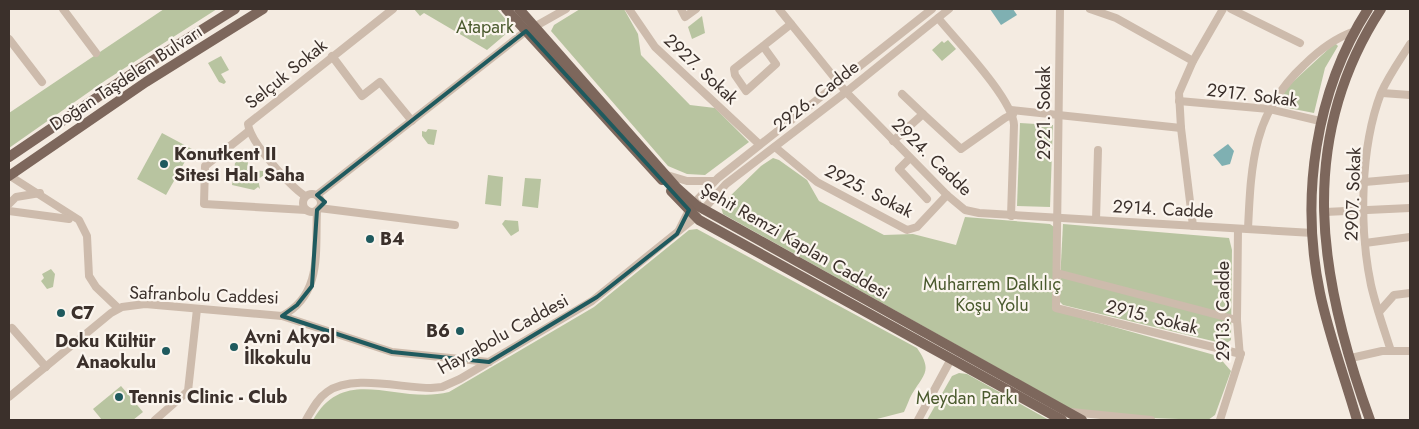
<svg xmlns="http://www.w3.org/2000/svg" width="1419" height="429" font-family="Jost,sans-serif">
	<rect width="100%" height="100%" fill="#f4ebe1"/>
	<g fill="#b8c4a0">
		<polygon points="164,9 217,9 106,80 9,148 9,113"/>
		<polygon points="414,9 497,9 513,28 487,50 424,13 420,16"/>
		<polygon points="580,9 624,9 638,34 641,55 690,105 715,108 749,142 705,175 687,174 668,166 551,31 554,25"/>
		<polygon points="702,16 705,33 692,39 688,27"/>
		<polygon points="948,40 956,49 942,61 932,50 942,41 944,43"/>
		<polygon points="1335,43 1338,46 1325,68 1314,113 1273,105 1284,90"/>
		<polygon points="221,56 229,70 221,74 226,82 224,84 219,82 208,63"/>
		<polygon points="1020,123 1053,125 1050,207 1017,206"/>
		<polygon points="428,129 437,130 434,145 428,144 422,136 422,131 426,132"/>
		<polygon points="162,133 192,149 166,195 137,179"/>
		<polygon points="773,158 779,160 807,180 819,201 884,235 913,234 956,245 965,217 1050,224 1054,227 1053,310 1218,356 1231,371 1215,415 1208,420 1150,418 1073,410 723,214 721,207 725,201 761,166"/>
		<polygon points="238,161 248,162 247,170 263,171 263,176 258,179 260,189 258,187 254,190 232,185 235,163"/>
		<polygon points="488,175 503,177 501,206 485,204"/>
		<polygon points="525,178 541,179 538,208 522,206"/>
		<polygon points="505,220 518,221 519,231 511,236 502,224"/>
		<polygon points="1063,224 1229,238 1232,250 1231,340 1225,344 1063,305 1059,301"/>
		<path d="M697,229l220,119c16,23 7,26 -5,46 -3,5 -5,12 -8,18l-31,8h-560c32,-57 84,-15 136,-28l145,-85 95,-77z"/>
		<polygon points="51,269 55,274 53,287 47,289 41,281 44,278 42,274"/>
		<polygon points="959,373 967,374 1049,420 927,420 952,376"/>
		<polygon points="121,386 143,412 133,420 102,420 93,409"/>
	</g>
	<g fill="#7fb0b2">
		<polygon points="990,9 1013,9 1017,15 1001,25"/>
		<polygon points="1228,144 1234,151 1230,164 1222,166 1213,155"/>
	</g>
	<g fill="none" stroke-linecap="round" stroke-linejoin="round">
		<g stroke="#cdbbac" stroke-width="8">
			<polyline points="63,9 96,53"/>
			<polyline points="629,9 655,47 759,144"/>
			<polyline points="681,9 685,17 696,9"/>
			<polyline points="779,9 846,92 947,195 965,210 979,213 1313,233"/>
			<polyline points="1060,9 1056,308 1241,354"/>
			<polyline points="1090,9 1116,18 1193,61"/>
			<polyline points="1231,9 1300,43"/>
			<path d="M938,18c18,22 75,81 76,107l-3,91"/>
			<polyline points="534,27 566,9"/>
			<polyline points="9,39 42,82"/>
			<polyline points="763,46 776,64 746,91 735,75 734,69 791,24"/>
			<polyline points="332,56 362,96 380,82 412,121"/>
			<polyline points="1382,93 1410,95"/>
			<polyline points="902,94 923,114"/>
			<polyline points="1179,101 1269,109 1320,121"/>
			<polyline points="1011,110 1181,128"/>
			<polyline points="249,131 205,166 204,204 306,210"/>
			<polyline points="893,141 923,114 961,149 1005,118 1013,114"/>
			<polyline points="775,147 817,182 907,230 917,227 947,195"/>
			<polyline points="910,158 899,169 927,199"/>
			<polyline points="667,175 687,181 714,181"/>
			<polyline points="10,176 79,220 87,236 89,276 96,287 118,308"/>
			<polyline points="1365,182 1410,178"/>
			<circle cx="312" cy="203" r="9"/>
			<polyline points="317,195 526,31"/>
			<path d="M305,196c-15,-10 -55,-54 -57,-72l145,-115"/>
			<polyline points="694,203 718,178 932,9"/>
			<polyline points="9,204 16,197 40,193"/>
			<polyline points="319,208 455,225"/>
			<polyline points="703,210 726,184 846,92 949,9"/>
			<polyline points="9,211 69,219"/>
			<polyline points="1325,212 1410,208"/>
			<polyline points="1096,220 1098,150"/>
			<polyline points="1193,226 1181,128 1179,93 1193,61 1223,9"/>
			<path d="M1248,229c3,-65 5,-117 56,-164 15,-15 31,-27 51,-34"/>
			<polyline points="679,230 689,210"/>
			<polyline points="1365,243 1410,237"/>
			<polyline points="1057,273 1237,320"/>
			<polyline points="1379,312 1394,295 1410,293"/>
			<polyline points="282,316 392,352 489,362"/>
			<polyline points="12,328 46,367"/>
			<path d="M1391,351c-7,-22 -15,-44 -20,-66 -12,-57 -11,-137 10,-192 8,-18 19,-33 29,-49"/>
			<polyline points="1351,358 1382,351 1410,351"/>
			<path d="M9,397l102,-84 11,-6 23,-3 137,12c41,-22 33,-65 35,-106"/>
			<polyline points="1071,412 1151,420"/>
			<polyline points="155,420 188,391 197,309"/>
			<path d="M306,420c6,-10 11,-21 21,-28 25,-18 74,-4 104,-4l11,-1 18,-8 132,-78 104,-84"/>
			<polyline points="918,420 951,359"/>
			<polyline points="1220,420 1240,357 1237,320 1238,229"/>
		</g>
		<g stroke="#7d675c" stroke-width="10">
			<polyline points="506,9 662,180"/>
			<polyline points="519,9 677,188 696,205 1082,420"/>
			<polyline points="9,157 139,69 235,9"/>
			<polyline points="9,176 146,82 263,9"/>
			<polyline points="671,191 699,220 1062,420"/>
			<path d="M1357,420c-12,-42 -28,-84 -37,-127 -20,-96 -5,-201 48,-284"/>
			<path d="M1370,420c-51,-140 -75,-279 11,-411"/>
		</g>
	</g>
	<path fill="none" stroke="#1f5a5e" stroke-width="4" stroke-linejoin="round" d="M526,31l163,179 -12,24 -80,63 -108,65 -97,-10 -110,-36 15,-11 15,-19 5,-76 8,-8 -8,-7z"/>
	<g fill="#1f5a5e" stroke="#fbf5ee" stroke-width="2">
		<circle cx="164" cy="164" r="5"/>
		<circle cx="370" cy="239" r="5"/>
		<circle cx="61" cy="313" r="5"/>
		<circle cx="460" cy="331" r="5"/>
		<circle cx="234" cy="347" r="5"/>
		<circle cx="166" cy="351" r="5"/>
		<circle cx="119" cy="397" r="5"/>
	</g>
	<g text-anchor="middle" stroke-width="4.5" stroke-linejoin="round" paint-order="stroke">
		<g font-size="18" fill="#4a5a2e" stroke="#fbf5ee">
			<text x="485" y="33">Atapark</text>
			<text x="992" y="290">Muharrem Dalkılıç<tspan x="992" dy="21">Koşu Yolu</tspan></text>
			<text x="967" y="404">Meydan Parkı</text>
		</g>
		<g font-size="18" fill="#3b302b" stroke="#fbf5ee">
			<text transform="translate(701 69) rotate(43)" y="6">2927. Sokak</text>
			<text transform="translate(286 74) rotate(-39)" y="6">Selçuk Sokak</text>
			<text transform="translate(126 78) rotate(-33)" y="6">Doğan Taşdelen Bulvarı</text>
			<text transform="translate(1252 95) rotate(7)" y="6">2917. Sokak</text>
			<text transform="translate(816 96) rotate(-38)" y="6">2926. Cadde</text>
			<text transform="translate(1044 113) rotate(-90)" y="6">2921. Sokak</text>
			<text transform="translate(932 157) rotate(44)" y="6">2924. Cadde</text>
			<text transform="translate(869 191) rotate(27)" y="6">2925. Sokak</text>
			<text transform="translate(1353 194) rotate(-88)" y="6">2907. Sokak</text>
			<text transform="translate(1163 209) rotate(3)" y="6">2914. Cadde</text>
			<text transform="translate(795 241) rotate(30)" y="6">Şehit Remzi Kaplan Caddesi</text>
			<text transform="translate(204 295) rotate(2)" y="6">Safranbolu Caddesi</text>
			<text transform="translate(1223 311) rotate(-90)" y="6">2913. Cadde</text>
			<text transform="translate(1152 317) rotate(14)" y="6">2915. Sokak</text>
			<text transform="translate(503 334) rotate(-29)" y="6">Hayrabolu Caddesi</text>
		</g>
		<g font-size="18" font-weight="bold" fill="#3b302b" stroke="#fbf5ee" text-anchor="start">
			<text x="174" y="160">Konutkent II<tspan x="174" dy="21">Sitesi Halı Saha</tspan></text>
			<text x="380" y="245">B4</text>
			<text x="71" y="319">C7</text>
			<text x="450" y="337" text-anchor="end">B6</text>
			<text x="244" y="343">Avni Akyol<tspan x="244" dy="21">İlkokulu</tspan></text>
			<text x="156" y="347" text-anchor="end">Doku Kültür<tspan x="156" dy="21">Anaokulu</tspan></text>
			<text x="129" y="403">Tennis Clinic - Club</text>
		</g>
	</g>
	<rect width="1419" height="429" fill="none" stroke="#3b302b" stroke-width="20"/>
</svg>
